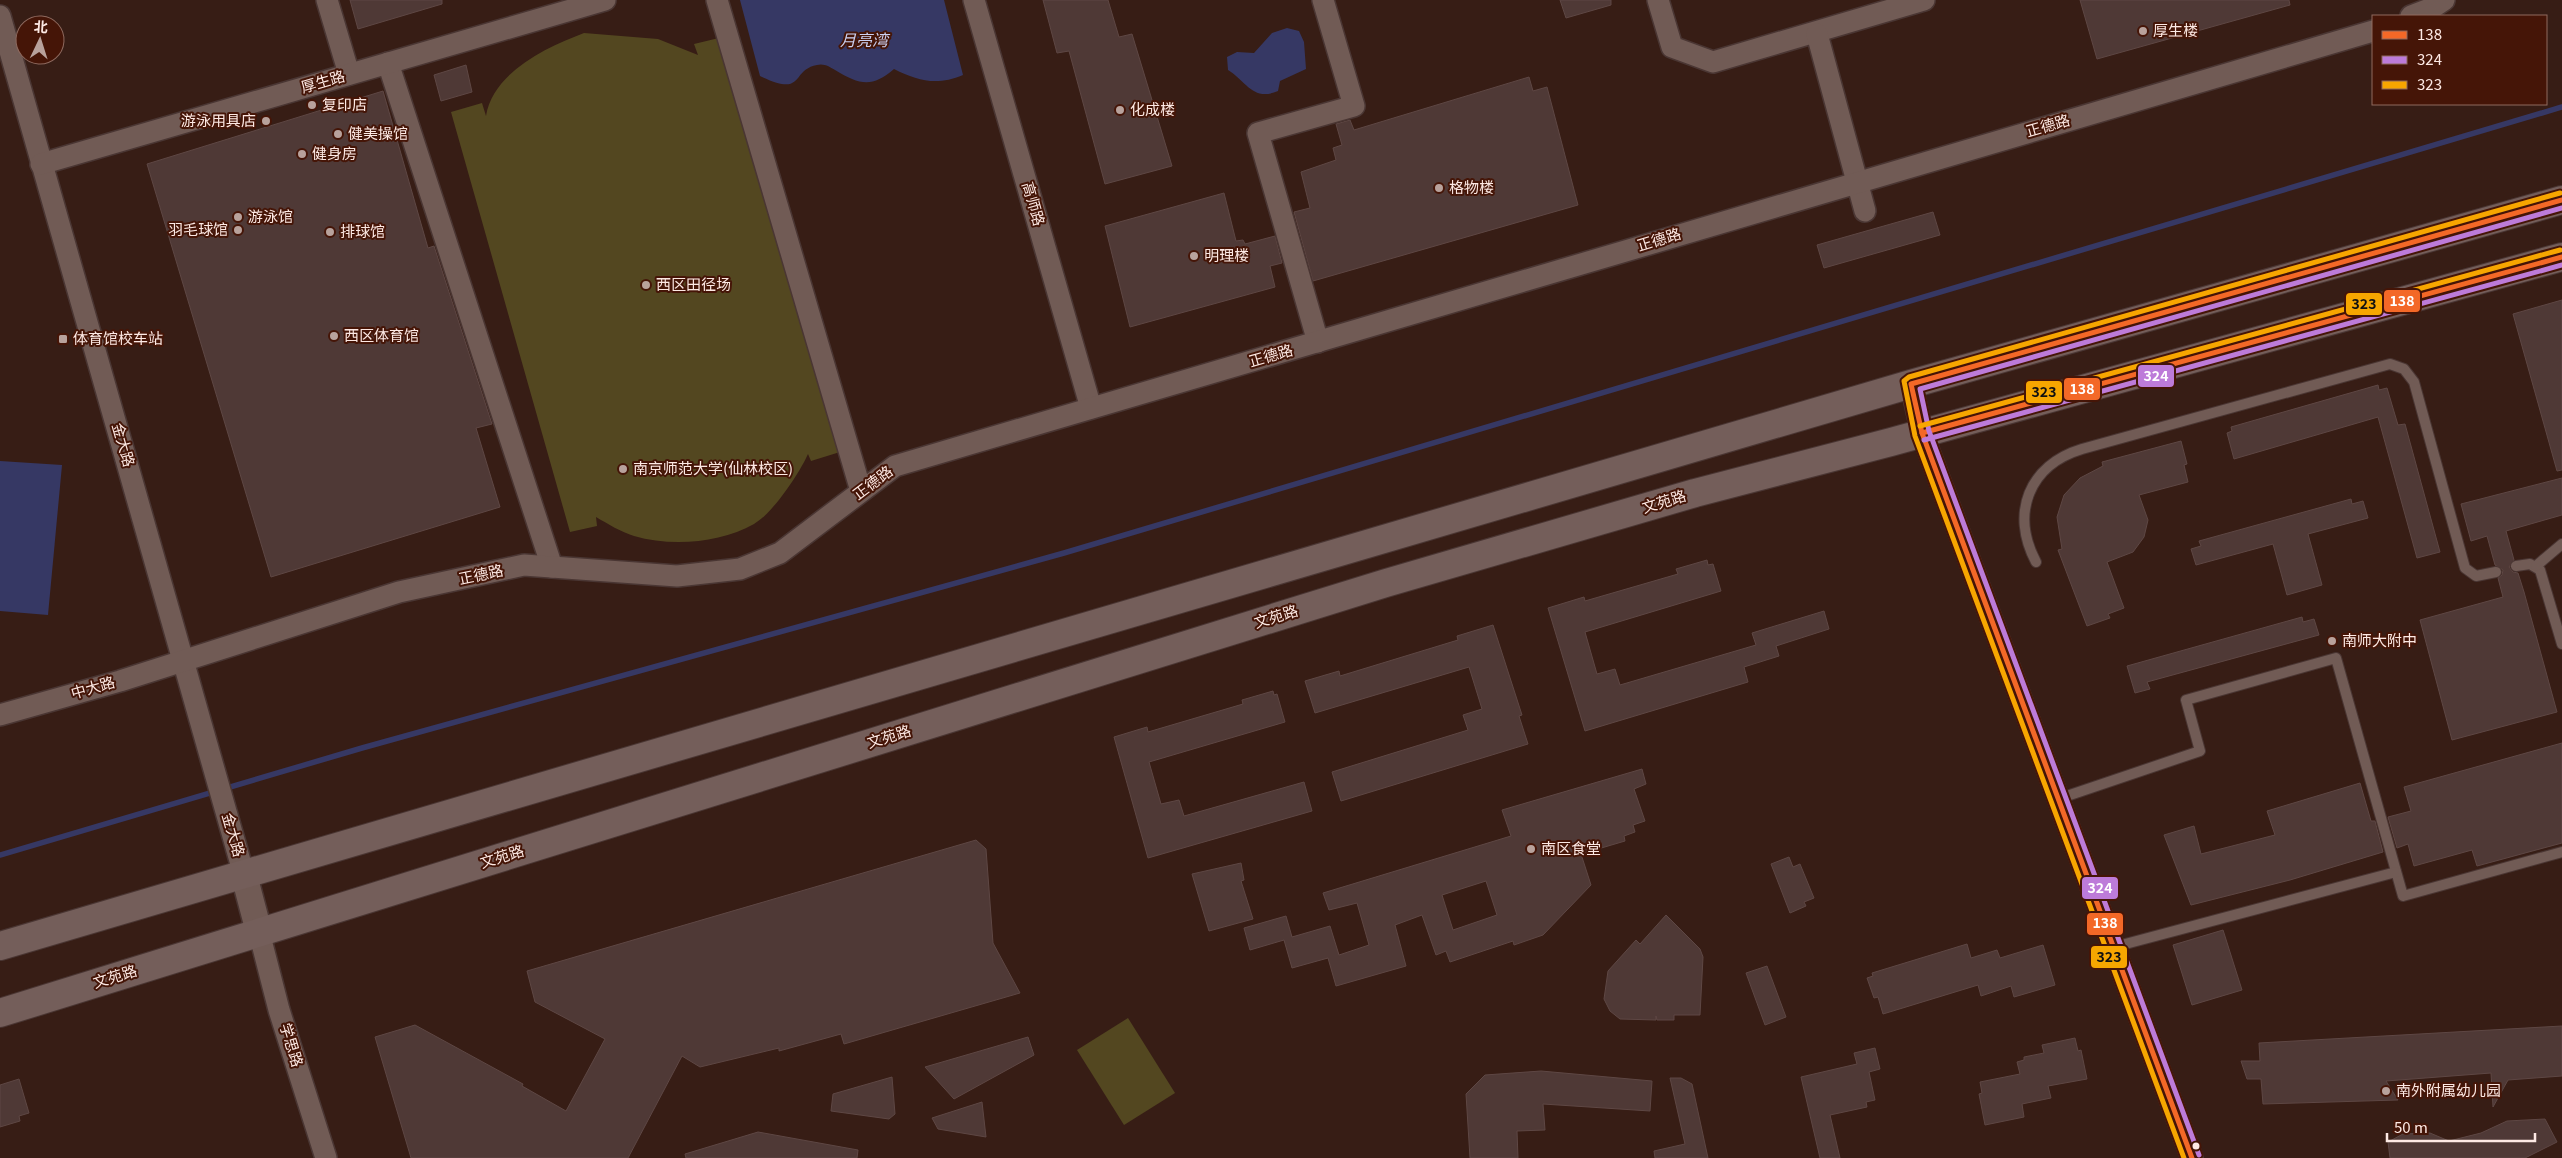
<svg xmlns="http://www.w3.org/2000/svg" width="2562" height="1158" font-family="Georgia,'Noto Sans SC',serif">
	<rect width="100%" height="100%" fill="#371d15"/>
	<g fill="#534720">
		<path d="M584,33l74,6 40,16 -4,-11 29,-7 117,415 -29,9 -3,-7c-9,20 -35,59 -54,70 -34,19 -82,23 -120,12 -13,-4 -26,-12 -38,-19l1,9 -27,6 -119,-420 31,-9 4,13c7,-44 61,-69 98,-83z"/>
		<polygon points="1128,1018 1175,1093 1124,1125 1077,1050"/>
	</g>
	<g fill="#363864">
		<path d="M740,0h204l19,75c-26,11 -45,6 -69,-6 -22,19 -34,16 -59,1 -5,-3 -11,-7 -18,-5 -27,5 -11,33 -57,11z"/>
		<path d="M1287,28l12,3 5,11 2,27 -26,12 -2,10c-25,11 -32,-10 -50,-21l-1,-13 10,-5 17,1 18,-20z"/>
		<polygon points="0,461 62,465 48,615 0,611"/>
	</g>
	<g fill="none" stroke-linecap="round" stroke-linejoin="round">
		<polyline stroke="#363864" stroke-width="5.5" points="0,855 362,748 1064,553 2562,107"/>
	</g>
	<g fill="#4f3936" stroke="#5e4744" fill-rule="evenodd">
		<polygon points="350,0 442,0 442,4 358,29"/>
		<polygon points="1043,0 1108,0 1119,37 1132,34 1172,166 1105,184 1069,51 1057,53"/>
		<polygon points="1560,0 1611,0 1611,5 1566,18"/>
		<polygon points="2080,0 2289,0 2290,5 2097,59"/>
		<polygon points="466,65 472,92 441,101 434,75"/>
		<polygon points="1529,77 1533,91 1547,87 1578,205 1313,281 1294,212 1310,208 1301,172 1336,160 1333,148 1342,145 1336,124 1350,120 1354,130"/>
		<polygon points="383,91 428,248 434,246 492,424 476,428 500,507 271,577 147,164"/>
		<polygon points="1224,193 1236,241 1243,240 1245,244 1275,236 1282,263 1270,266 1275,287 1130,327 1105,226"/>
		<polygon points="1933,212 1940,235 1824,268 1817,245"/>
		<polygon points="2562,300 2562,470 2557,471 2513,314"/>
		<polygon points="2378,385 2379,390 2387,388 2398,425 2405,424 2440,552 2417,558 2378,417 2234,459 2227,433 2232,431 2231,427"/>
		<polygon points="2181,441 2187,464 2184,465 2188,482 2139,495 2148,520 2144,537 2133,552 2107,562 2124,608 2108,614 2110,618 2087,626 2058,550 2062,549 2057,517 2064,495 2080,478 2103,466 2102,462"/>
		<polygon points="2562,478 2562,515 2506,531 2514,560 2509,567 2513,572 2518,573 2524,592 2557,712 2452,740 2420,620 2503,597 2498,578 2502,575 2503,570 2495,565 2487,536 2471,541 2461,504"/>
		<polygon points="2351,499 2352,504 2363,501 2368,518 2308,534 2322,585 2287,595 2273,544 2196,565 2191,549 2201,546 2199,541"/>
		<polygon points="1707,560 1708,565 1713,564 1721,591 1585,632 1597,674 1615,669 1620,685 1756,645 1752,633 1824,611 1829,629 1776,646 1779,656 1744,667 1748,682 1585,731 1548,608 1584,597 1585,601 1678,574 1676,569"/>
		<polygon points="2302,617 2303,622 2314,619 2319,635 2147,682 2150,689 2135,693 2127,666"/>
		<polygon points="1493,625 1522,715 1519,716 1528,744 1341,801 1332,772 1468,730 1463,715 1482,709 1469,667 1315,713 1305,681 1339,671 1340,676 1458,640 1457,636"/>
		<polygon points="1273,691 1274,695 1277,694 1285,722 1149,762 1161,804 1179,800 1184,816 1304,782 1312,811 1148,858 1114,737 1147,727 1148,732 1243,704 1242,700"/>
		<polygon points="2562,743 2562,843 2477,866 2472,850 2414,866 2408,844 2397,848 2388,817 2411,811 2404,787"/>
		<path d="M1642,769l4,15 -12,5 11,32 -12,4 2,7 -11,4 1,5 -44,13 10,31 -48,50 -29,10 -1,-4 -63,21 -4,-11 -10,4 -14,-40 -27,10 11,41 -70,20 -8,-28 -36,10 -8,-28 -34,10 -6,-22 42,-12 6,21 38,-11 9,29 30,-10 -12,-42 -28,7 -6,-17 188,-57 -9,-26zM1486,881l11,34 -44,15 -11,-35z"/>
		<polygon points="2360,783 2371,821 2375,821 2383,852 2290,880 2191,905 2164,835 2194,826 2201,854 2275,835 2267,811"/>
		<polygon points="976,840 986,849 993,943 1020,993 844,1044 841,1034 779,1051 779,1048 700,1067 682,1056 628,1158 411,1158 375,1037 415,1025 523,1084 522,1086 566,1111 605,1039 535,1002 527,971"/>
		<polygon points="1789,857 1793,867 1800,864 1814,898 1804,902 1806,906 1790,913 1771,864"/>
		<polygon points="1241,863 1244,880 1241,881 1253,919 1209,931 1192,874"/>
		<polygon points="1666,915 1700,949 1703,957 1700,1015 1674,1015 1674,1020 1657,1020 1656,1016 1656,1020 1620,1019 1610,1011 1604,999 1608,971 1636,940 1640,944"/>
		<polygon points="2223,930 2242,990 2192,1005 2173,945"/>
		<polygon points="1967,944 1971,958 1997,950 2000,958 2043,945 2055,985 2014,997 2011,986 1981,996 1978,985 1883,1014 1878,997 1874,998 1867,978 1873,976 1872,973"/>
		<polygon points="1767,966 1786,1017 1765,1025 1746,973"/>
		<polygon points="2562,1026 2562,1076 2508,1080 2493,1107 2491,1073 2386,1081 2398,1100 2263,1104 2261,1079 2247,1079 2241,1061 2260,1061 2259,1043"/>
		<polygon points="1028,1037 1034,1055 954,1099 925,1067"/>
		<polygon points="2075,1038 2078,1051 2081,1050 2087,1079 2048,1086 2051,1098 2022,1104 2024,1117 1985,1125 1979,1094 1982,1093 1980,1082 2020,1074 2017,1062 2024,1060 2024,1057 2044,1053 2042,1045"/>
		<polygon points="1875,1048 1880,1069 1869,1072 1875,1100 1866,1102 1867,1107 1830,1115 1840,1158 1820,1158 1801,1077 1857,1064 1854,1053"/>
		<polygon points="1541,1071 1652,1081 1650,1111 1543,1104 1545,1130 1517,1131 1518,1158 1470,1158 1466,1094 1485,1075"/>
		<polygon points="892,1077 895,1114 889,1119 831,1111 833,1094"/>
		<polygon points="1670,1078 1681,1078 1692,1084 1708,1158 1655,1158 1654,1151 1685,1144"/>
		<polygon points="19,1079 29,1113 19,1116 20,1121 0,1127 0,1085"/>
		<polygon points="982,1102 986,1137 938,1129 932,1118"/>
		<polygon points="2545,1119 2557,1142 2525,1158 2390,1158 2388,1142 2403,1134 2430,1133 2449,1141 2481,1133 2507,1121"/>
		<polygon points="758,1132 858,1150 857,1158 686,1158 685,1154"/>
	</g>
	<g fill="none" stroke-linecap="round" stroke-linejoin="round">
		<defs>
			<g id="service">
				<path d="M2036,562c-26,-49 -7,-97 46,-113l308,-85 14,5 10,13 51,186 11,8 20,-4"/>
				<polyline points="2516,566 2530,564 2540,570 2562,644"/>
				<polyline points="2536,566 2562,544"/>
				<polyline points="2058,799 2200,751 2186,700 2336,658 2403,896 2562,852"/>
				<polyline points="2114,947 2396,872"/>
			</g>
			<g id="minor">
				<polyline points="327,0 349,74"/>
				<polyline points="717,0 861,491"/>
				<polyline points="974,0 1091,408"/>
				<polyline points="1658,0 1672,47 1713,62 1924,0"/>
				<polyline points="0,16 244,875"/>
				<polyline points="2411,16 2432,8 2444,0"/>
				<polyline points="1817,34 1865,211"/>
				<polyline points="388,63 552,567"/>
				<polyline points="41,164 605,0"/>
				<polyline points="1318,342 1258,133 1354,106 1323,0"/>
				<polyline points="1911,384 1922,433 2192,1158"/>
				<polyline points="0,715 120,681 399,592 524,565 677,576 740,569 780,553 895,466 2373,31"/>
				<polyline points="259,932 279,1010 326,1158"/>
			</g>
			<polyline id="tertiary" points="244,875 259,932"/>
			<g id="secondary">
				<polyline points="0,946 1911,384 2562,200"/>
				<polyline points="0,1013 1386,583 1695,493 1891,442 2562,257"/>
			</g>
		</defs>
		<use href="#service" stroke="#4a3633" stroke-width="12"/>
		<use href="#minor" stroke="#4a3633" stroke-width="24"/>
		<use href="#tertiary" stroke="#4a3633" stroke-width="29"/>
		<use href="#secondary" stroke="#4a3633" stroke-width="30"/>
		<use href="#service" stroke="#715b55" stroke-width="10"/>
		<use href="#minor" stroke="#715b55" stroke-width="21"/>
		<use href="#tertiary" stroke="#715b55" stroke-width="26"/>
		<use href="#secondary" stroke="#745e5a" stroke-width="28"/>
		<defs>
			<g id="bus-1">
				<polyline points="1922,433 2562,257"/>
				<polyline points="2192,1158 1922,433 1911,384 2562,200"/>
			</g>
			<g id="bus-2">
				<polyline points="1924,440 2562,265"/>
				<polyline points="2199,1155 1929,431 1920,389 2562,208"/>
			</g>
			<g id="bus-3">
				<polyline points="1920,426 2560,250"/>
				<polyline points="2184,1158 1915,436 1904,381 1909,377 2560,193"/>
			</g>
		</defs>
		<use href="#bus-1" stroke="#451507" stroke-width="9"/>
		<use href="#bus-2" stroke="#451507" stroke-width="9"/>
		<use href="#bus-3" stroke="#451507" stroke-width="9"/>
		<use href="#bus-1" stroke="#f36827" stroke-width="5"/>
		<use href="#bus-2" stroke="#bd7bd9" stroke-width="5"/>
		<use href="#bus-3" stroke="#f7a600" stroke-width="5"/>
	</g>
	<g fill="#b8a29c" stroke="#451507" stroke-width="2">
		<circle cx="2143" cy="31" r="5"/>
		<circle cx="312" cy="105" r="5"/>
		<circle cx="1120" cy="110" r="5"/>
		<circle cx="266" cy="121" r="5"/>
		<circle cx="338" cy="134" r="5"/>
		<circle cx="302" cy="154" r="5"/>
		<circle cx="1439" cy="188" r="5"/>
		<circle cx="238" cy="217" r="5"/>
		<circle cx="238" cy="230" r="5"/>
		<circle cx="330" cy="232" r="5"/>
		<circle cx="1194" cy="256" r="5"/>
		<circle cx="646" cy="285" r="5"/>
		<circle cx="334" cy="336" r="5"/>
		<rect x="58" y="334" width="10" height="10" rx="2.5"/>
		<circle cx="623" cy="469" r="5"/>
		<circle cx="2332" cy="641" r="5"/>
		<circle cx="1531" cy="849" r="5"/>
		<circle cx="2386" cy="1091" r="5"/>
	</g>
	<circle fill="#fde9e4" stroke="#451507" stroke-width="2" cx="2196" cy="1146" r="4.5"/>
	<g text-anchor="middle" stroke-width="4" stroke-linejoin="round" paint-order="stroke">
		<g font-size="15" fill="#fde9e4" stroke="#451507" text-anchor="start">
			<text x="2153" y="36">厚生楼</text>
			<text x="322" y="110">复印店</text>
			<text x="1130" y="115">化成楼</text>
			<text x="256" y="126" text-anchor="end">游泳用具店</text>
			<text x="348" y="139">健美操馆</text>
			<text x="312" y="159">健身房</text>
			<text x="1449" y="193">格物楼</text>
			<text x="248" y="222">游泳馆</text>
			<text x="228" y="235" text-anchor="end">羽毛球馆</text>
			<text x="340" y="237">排球馆</text>
			<text x="1204" y="261">明理楼</text>
			<text x="656" y="290">西区田径场</text>
			<text x="344" y="341">西区体育馆</text>
			<text x="73" y="344">体育馆校车站</text>
			<text x="633" y="474">南京师范大学(仙林校区)</text>
			<text x="2342" y="646">南师大附中</text>
			<text x="1541" y="854">南区食堂</text>
			<text x="2396" y="1096">南外附属幼儿园</text>
		</g>
		<g font-size="15" fill="#fde9e4" stroke="#451507">
			<text transform="translate(323 82) rotate(-16)" y="5">厚生路</text>
			<text transform="translate(2048 126) rotate(-16)" y="5">正德路</text>
			<text transform="translate(1033 204) rotate(74)" y="5">高师路</text>
			<text transform="translate(1659 240) rotate(-17)" y="5">正德路</text>
			<text transform="translate(1271 356) rotate(-16)" y="5">正德路</text>
			<text transform="translate(123 445) rotate(74)" y="5">金大路</text>
			<text transform="translate(873 483) rotate(-37)" y="5">正德路</text>
			<text transform="translate(1664 502) rotate(-17)" y="5">文苑路</text>
			<text transform="translate(481 575) rotate(-12)" y="5">正德路</text>
			<text transform="translate(1276 617) rotate(-17)" y="5">文苑路</text>
			<text transform="translate(93 688) rotate(-16)" y="5">中大路</text>
			<text transform="translate(889 737) rotate(-17)" y="5">文苑路</text>
			<text transform="translate(233 835) rotate(74)" y="5">金大路</text>
			<text transform="translate(502 857) rotate(-17)" y="5">文苑路</text>
			<text transform="translate(115 977) rotate(-17)" y="5">文苑路</text>
			<text transform="translate(291 1045) rotate(73)" y="5">学思路</text>
		</g>
		<g font-size="16" font-style="italic" fill="#cbd1f2" stroke="#451507">
			<text x="864" y="46">月亮湾</text>
		</g>
	</g>
	<g stroke="#451507" stroke-width="2">
		<rect x="2383" y="289" width="38" height="24" rx="5" fill="#f36827"/>
		<rect x="2345" y="292" width="38" height="24" rx="5" fill="#f7a600"/>
		<rect x="2137" y="364" width="38" height="24" rx="5" fill="#bd7bd9"/>
		<rect x="2063" y="377" width="38" height="24" rx="5" fill="#f36827"/>
		<rect x="2025" y="380" width="38" height="24" rx="5" fill="#f7a600"/>
		<rect x="2081" y="876" width="38" height="24" rx="5" fill="#bd7bd9"/>
		<rect x="2086" y="912" width="38" height="24" rx="5" fill="#f36827"/>
		<rect x="2090" y="945" width="38" height="24" rx="5" fill="#f7a600"/>
	</g>
	<g font-size="14" text-anchor="middle" font-weight="bold" fill="#fff">
		<text x="2402" y="306">138</text>
		<text x="2156" y="381">324</text>
		<text x="2082" y="394">138</text>
		<text x="2100" y="893">324</text>
		<text x="2105" y="928">138</text>
	</g>
	<g font-size="14" text-anchor="middle" font-weight="bold" fill="#111">
		<text x="2364" y="309">323</text>
		<text x="2044" y="397">323</text>
		<text x="2109" y="962">323</text>
	</g>
	<rect x="2372" y="15" width="175" height="90" fill="#451507" stroke="#8f6a5f"/>
	<rect x="2382" y="31" width="25" height="8" fill="#f36827" stroke="#8f6a5f"/>
	<text x="2417" y="40" font-size="15" fill="#fde9e4">138</text>
	<rect x="2382" y="56" width="25" height="8" fill="#bd7bd9" stroke="#8f6a5f"/>
	<text x="2417" y="65" font-size="15" fill="#fde9e4">324</text>
	<rect x="2382" y="81" width="25" height="8" fill="#f7a600" stroke="#8f6a5f"/>
	<text x="2417" y="90" font-size="15" fill="#fde9e4">323</text>
	<g transform="translate(40 40) rotate(4)"><circle r="24" fill="#451507" stroke="#8f6a5f"/>
	<path d="M0-4L9 19L0 12L-9 19Z" fill="#b8a29c"/>
	<text y="-8" font-size="14" font-weight="bold" text-anchor="middle" fill="#fde9e4">北</text>
	</g>
	<path d="M2387 1133v8h148v-8" fill="none" stroke="#fde9e4" stroke-width="2.5"/>
	<text x="2394" y="1133" font-size="15" fill="#fde9e4" stroke="#451507" stroke-width="4" paint-order="stroke">50 m</text>
</svg>
